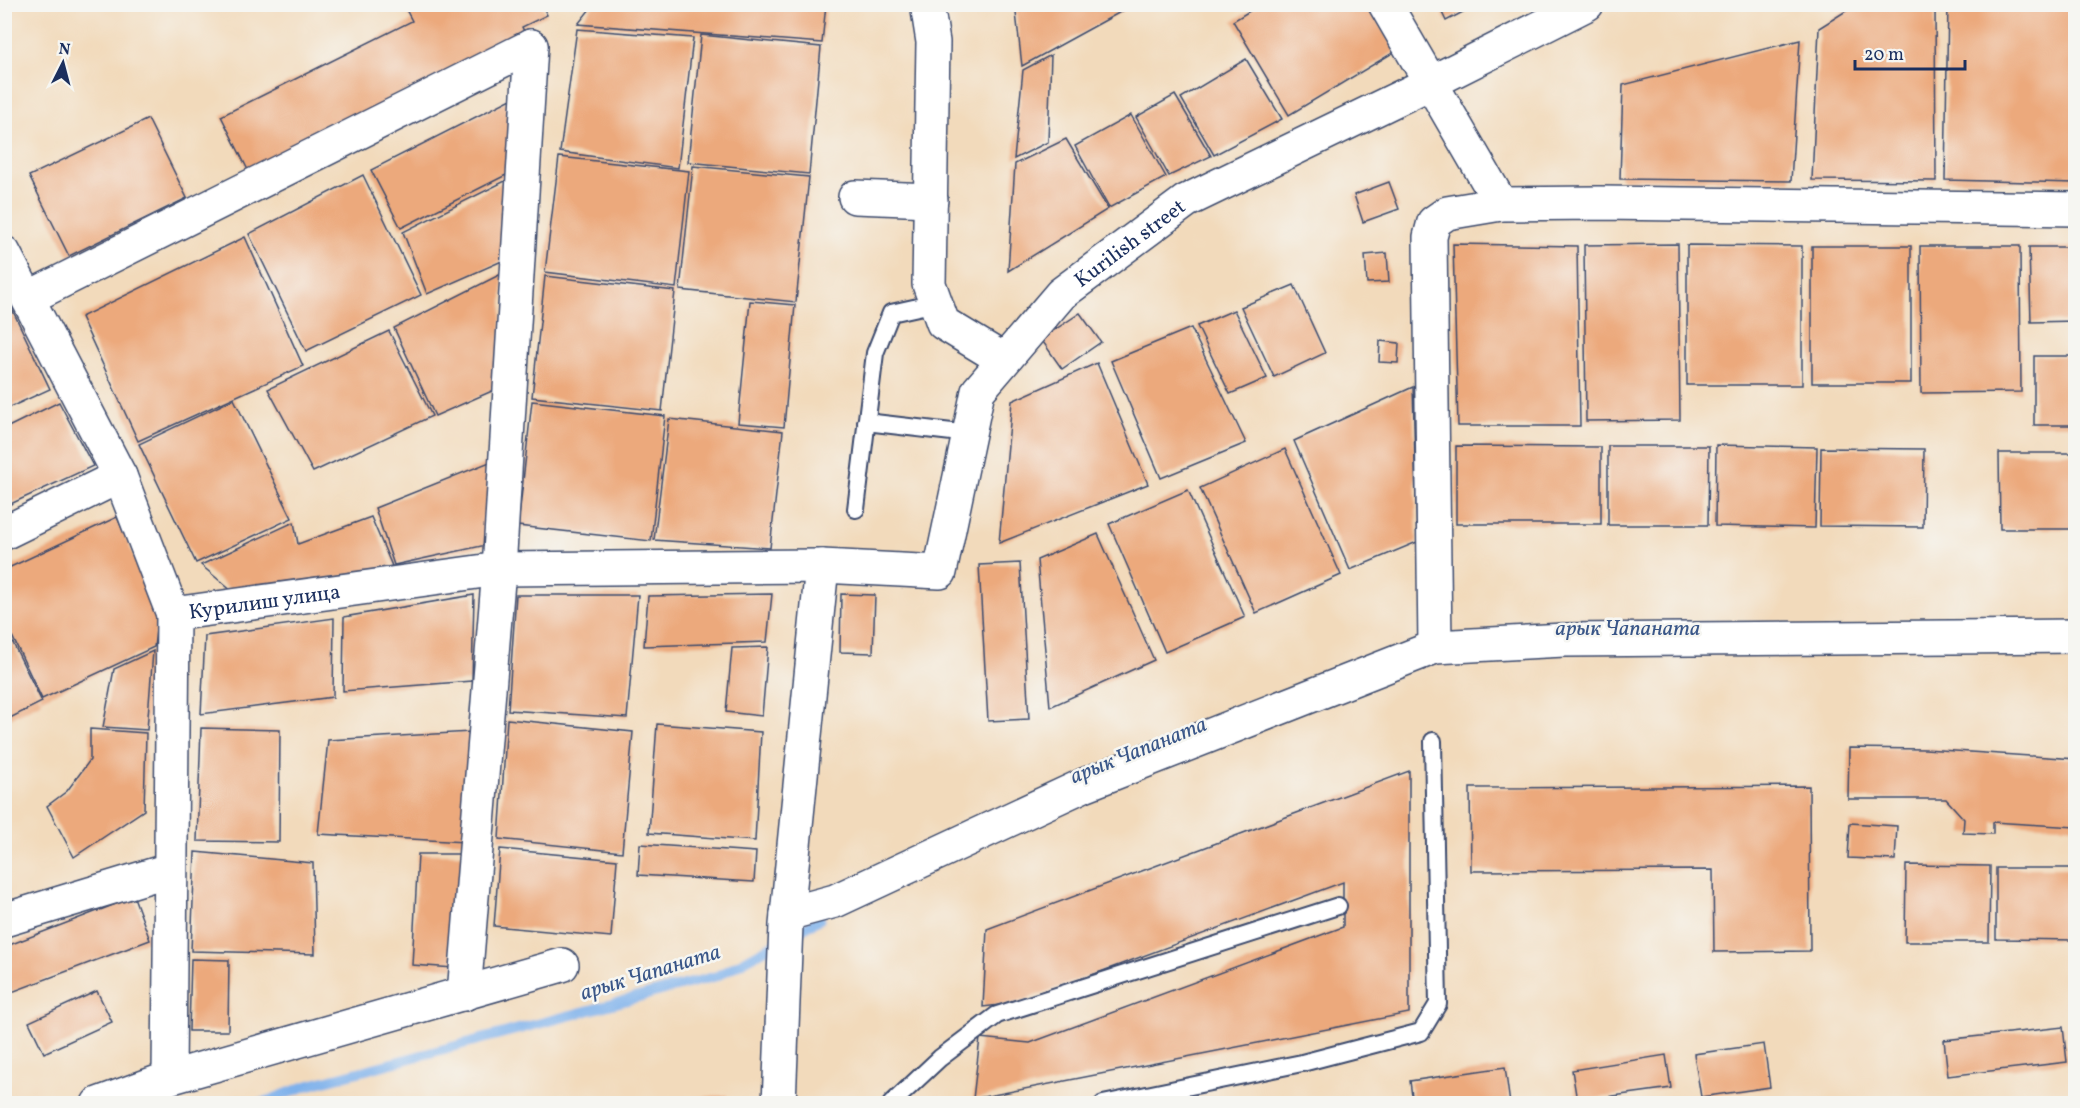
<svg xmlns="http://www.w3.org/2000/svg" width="2080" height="1108" font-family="Vollkorn,serif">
	<rect width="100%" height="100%" fill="#f6f6f2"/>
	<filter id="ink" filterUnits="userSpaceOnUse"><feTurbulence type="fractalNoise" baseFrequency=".0167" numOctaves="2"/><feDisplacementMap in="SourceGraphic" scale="12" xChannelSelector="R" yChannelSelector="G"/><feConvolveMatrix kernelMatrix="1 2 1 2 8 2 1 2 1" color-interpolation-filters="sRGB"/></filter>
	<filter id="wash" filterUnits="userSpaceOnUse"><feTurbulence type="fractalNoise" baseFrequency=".008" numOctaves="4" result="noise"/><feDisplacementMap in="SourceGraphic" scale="24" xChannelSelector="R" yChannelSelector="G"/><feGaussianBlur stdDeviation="1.35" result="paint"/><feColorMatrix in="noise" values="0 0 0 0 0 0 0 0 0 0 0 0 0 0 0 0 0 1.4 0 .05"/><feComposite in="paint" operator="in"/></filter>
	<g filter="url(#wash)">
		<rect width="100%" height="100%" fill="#f2dabb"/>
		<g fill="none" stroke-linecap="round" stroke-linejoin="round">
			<polyline stroke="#7eb1eb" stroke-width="10" points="260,1104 306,1086 717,976 820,919"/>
		</g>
		<g id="blocks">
			<g fill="#eca97c">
				<polygon points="403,4 541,4 547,15 522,27 528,40 252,178 221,116 412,21"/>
				<polygon points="594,4 826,4 822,43 578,24"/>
				<polygon points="1015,4 1135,4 1022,66"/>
				<polygon points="1261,4 1369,4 1396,51 1289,115 1233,21"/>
				<polygon points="1438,4 1478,4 1446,21"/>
				<polygon points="1857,4 1935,4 1936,181 1812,180 1819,28"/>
				<polygon points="1948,4 2076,4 2076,183 1945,180"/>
				<polygon points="577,29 693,38 678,168 560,152"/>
				<polygon points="701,35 821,47 809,174 688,162"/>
				<polygon points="1800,40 1791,181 1620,179 1623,85"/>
				<polygon points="1051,55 1048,142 1014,159 1023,70"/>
				<polygon points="1246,59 1282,119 1214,155 1181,98"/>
				<polygon points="1175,95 1211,156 1169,176 1136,117"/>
				<polygon points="515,97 508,174 401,228 371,170"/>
				<polygon points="1131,115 1166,177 1109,208 1075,146"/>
				<polygon points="148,119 187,198 69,256 29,176"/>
				<polygon points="1066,139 1108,209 1008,271 1015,164"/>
				<polygon points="559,157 689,171 676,288 545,272"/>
				<polygon points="693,166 809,177 796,302 680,290"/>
				<polygon points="363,175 421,295 306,351 249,234"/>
				<polygon points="509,179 502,261 427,294 403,232"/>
				<polygon points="1389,182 1399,209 1363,222 1354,195"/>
				<polygon points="245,237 303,366 138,441 81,317"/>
				<polygon points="1453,244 1577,246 1580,426 1458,426"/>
				<polygon points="1678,244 1680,420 1586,421 1584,245"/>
				<polygon points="1687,245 1802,246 1802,385 1687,385"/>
				<rect x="1812" y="246" width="99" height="137"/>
				<polygon points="1920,246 2020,246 2021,392 1921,393"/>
				<polygon points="2029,247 2076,247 2076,321 2031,322"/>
				<polygon points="1387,253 1389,282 1367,283 1365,255"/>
				<polygon points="503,273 499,388 435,416 394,328"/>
				<polygon points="545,276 675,291 662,411 532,397"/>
				<polygon points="1294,285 1325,353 1274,377 1241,307"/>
				<polygon points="750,301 795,305 784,427 738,423"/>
				<polygon points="11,307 50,389 4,410 4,310"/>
				<polygon points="1234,310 1267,378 1230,394 1197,326"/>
				<polygon points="1080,313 1101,342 1062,369 1041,339"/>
				<polygon points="1191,328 1246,443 1161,478 1111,361"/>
				<polygon points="389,331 432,416 313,472 268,389"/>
				<polygon points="1380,341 1399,343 1398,363 1379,362"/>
				<rect x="2034" y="356" width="42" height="69"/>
				<polygon points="1097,363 1148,484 999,543 1012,401"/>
				<polygon points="1413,387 1417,542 1350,570 1294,441"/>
				<polygon points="234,399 292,518 196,563 139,444"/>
				<polygon points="532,401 665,416 651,541 518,526"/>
				<polygon points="59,402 93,466 4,507 4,429"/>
				<polygon points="669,419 783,431 770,548 654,540"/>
				<polygon points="1716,445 1817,447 1815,528 1715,526"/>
				<polygon points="1456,446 1601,447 1601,524 1456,524"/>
				<polygon points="1608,446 1709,446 1708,525 1608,525"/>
				<polygon points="1821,448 1924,449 1923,527 1820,526"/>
				<polygon points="1285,449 1341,575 1256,613 1200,488"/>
				<polygon points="1999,453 2076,453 2076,529 2000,529"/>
				<polygon points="492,461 491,544 394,565 375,508"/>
				<polygon points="1188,490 1245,617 1165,652 1109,524"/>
				<polygon points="117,517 158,612 154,647 42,699 4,619 4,570"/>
				<polygon points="371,517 392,566 239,597 201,565 294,522 298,544"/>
				<polygon points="1098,534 1154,660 1050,707 1037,560"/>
				<polygon points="1020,563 1029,719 988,721 979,565"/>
				<polygon points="772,594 767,642 644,646 648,596"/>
				<polygon points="841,594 875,595 873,653 840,652"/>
				<polygon points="474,595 472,681 343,691 344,617"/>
				<polygon points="516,595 638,595 627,718 508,710"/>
				<polygon points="334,618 333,697 201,714 205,636"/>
				<polygon points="4,625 42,702 4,721"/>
				<polygon points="768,647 762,716 726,712 732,648"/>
				<polygon points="153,651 147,730 103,727 114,669"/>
				<polygon points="507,719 633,732 622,852 499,839"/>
				<polygon points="657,724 761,732 755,841 649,833"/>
				<polygon points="201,728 280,730 279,842 197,841"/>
				<polygon points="90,729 146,733 144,810 74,857 47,806 67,791 90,760"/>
				<polygon points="471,732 465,842 318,834 328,740"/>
				<polygon points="1849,748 1925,749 2076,759 2076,827 1993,822 1993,834 1963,833 1964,819 1946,799 1848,799"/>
				<polygon points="1409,771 1409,1013 973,1099 980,1038 1030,1043 1343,927 1343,882 1016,1003 983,1007 987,929"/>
				<polygon points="1809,786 1810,951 1714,952 1713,870 1471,871 1470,788"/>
				<polygon points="1850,823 1897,826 1895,860 1848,858"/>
				<polygon points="640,844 756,852 754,882 638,875"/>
				<polygon points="500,849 617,860 611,937 494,926"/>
				<polygon points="195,852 313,863 315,954 191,951"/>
				<polygon points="418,854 464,854 454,968 412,965"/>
				<polygon points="1906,865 1990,866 1989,942 1905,942"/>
				<polygon points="1996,868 2076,868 2076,940 1996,939"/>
				<polygon points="134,897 150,940 4,995 4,947"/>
				<polygon points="191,959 229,960 228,1031 189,1031"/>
				<polygon points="97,991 112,1022 44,1053 29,1022"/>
				<polygon points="2063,1027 2067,1062 1948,1076 1944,1040"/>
				<polygon points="1764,1044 1770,1087 1701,1097 1694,1054"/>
				<polygon points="1666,1055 1671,1088 1577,1101 1572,1070"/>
				<polygon points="1505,1067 1510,1104 1413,1104 1410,1081"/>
				<polygon points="727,1095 727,1104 647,1104 647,1102"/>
			</g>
		</g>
	</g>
	<g filter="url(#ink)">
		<use href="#blocks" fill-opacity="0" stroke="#3b496c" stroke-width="1.5"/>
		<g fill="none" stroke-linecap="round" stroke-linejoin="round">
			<defs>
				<g id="service">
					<polyline points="866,422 969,434"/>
					<polyline points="856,509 875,353 891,313 936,303"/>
					<polyline points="891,1104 940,1058 997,1015 1338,906"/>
					<polyline points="1103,1104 1302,1063 1421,1032 1438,1004 1433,741"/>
				</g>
				<g id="minor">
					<polyline points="927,4 933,42 929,284 943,323 1004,360"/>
					<polyline points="1385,4 1501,204"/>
					<polyline points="855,197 931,200"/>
					<polyline points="4,253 120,476 173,614"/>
					<polyline points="28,298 531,46"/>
					<polyline points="4,533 120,476"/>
					<polyline points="1435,647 1430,237 1434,222 1447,213 1501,204 1599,203 2076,209"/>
					<polyline points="787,914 835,901 1084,785 1435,647 1564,640 2076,636"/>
					<polyline points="4,920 169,870"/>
					<polyline points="464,994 499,569 531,46"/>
					<polyline points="169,1078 562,965"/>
					<path id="s1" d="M98,1104l71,-26 4,-464 326,-45 323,-3 118,6 38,-181 83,-97 125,-93 244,-118 157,-79"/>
					<polyline points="779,1104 786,925 822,566"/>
				</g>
			</defs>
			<use href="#service" stroke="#3b496c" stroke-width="20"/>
			<use href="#minor" stroke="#3b496c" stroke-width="36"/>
			<use href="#service" stroke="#fff" stroke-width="16"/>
			<use href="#minor" stroke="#fff" stroke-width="33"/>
		</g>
	</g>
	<g text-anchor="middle" stroke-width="5" stroke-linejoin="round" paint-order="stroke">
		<g font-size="21" fill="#1b2f5e" stroke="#f6f6f2">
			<text dy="7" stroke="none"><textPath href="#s1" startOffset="1708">Kurilish street</textPath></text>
			<text dy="7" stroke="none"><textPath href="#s1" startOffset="632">Курилиш улица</textPath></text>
		</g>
		<g font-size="22" font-style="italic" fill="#395688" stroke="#f6f6f2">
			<text x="1628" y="635">арык Чапаната</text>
			<text transform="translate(1138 749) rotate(-22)" y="8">арык Чапаната</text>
			<text transform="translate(650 971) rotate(-17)" y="8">арык Чапаната</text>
		</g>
	</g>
	<rect width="2080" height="1108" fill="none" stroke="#f6f6f2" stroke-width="24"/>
	<g transform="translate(63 63) rotate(6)" stroke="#f6f6f2" stroke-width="4.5" paint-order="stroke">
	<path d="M0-4.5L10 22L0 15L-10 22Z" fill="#1b2f5e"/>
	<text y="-9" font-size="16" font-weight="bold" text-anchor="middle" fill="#1b2f5e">N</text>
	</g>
	<path d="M1855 60v9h110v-9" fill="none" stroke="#1b2f5e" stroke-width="3"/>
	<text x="1864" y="60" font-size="18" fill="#1b2f5e" stroke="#f6f6f2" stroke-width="4.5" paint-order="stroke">20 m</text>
</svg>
